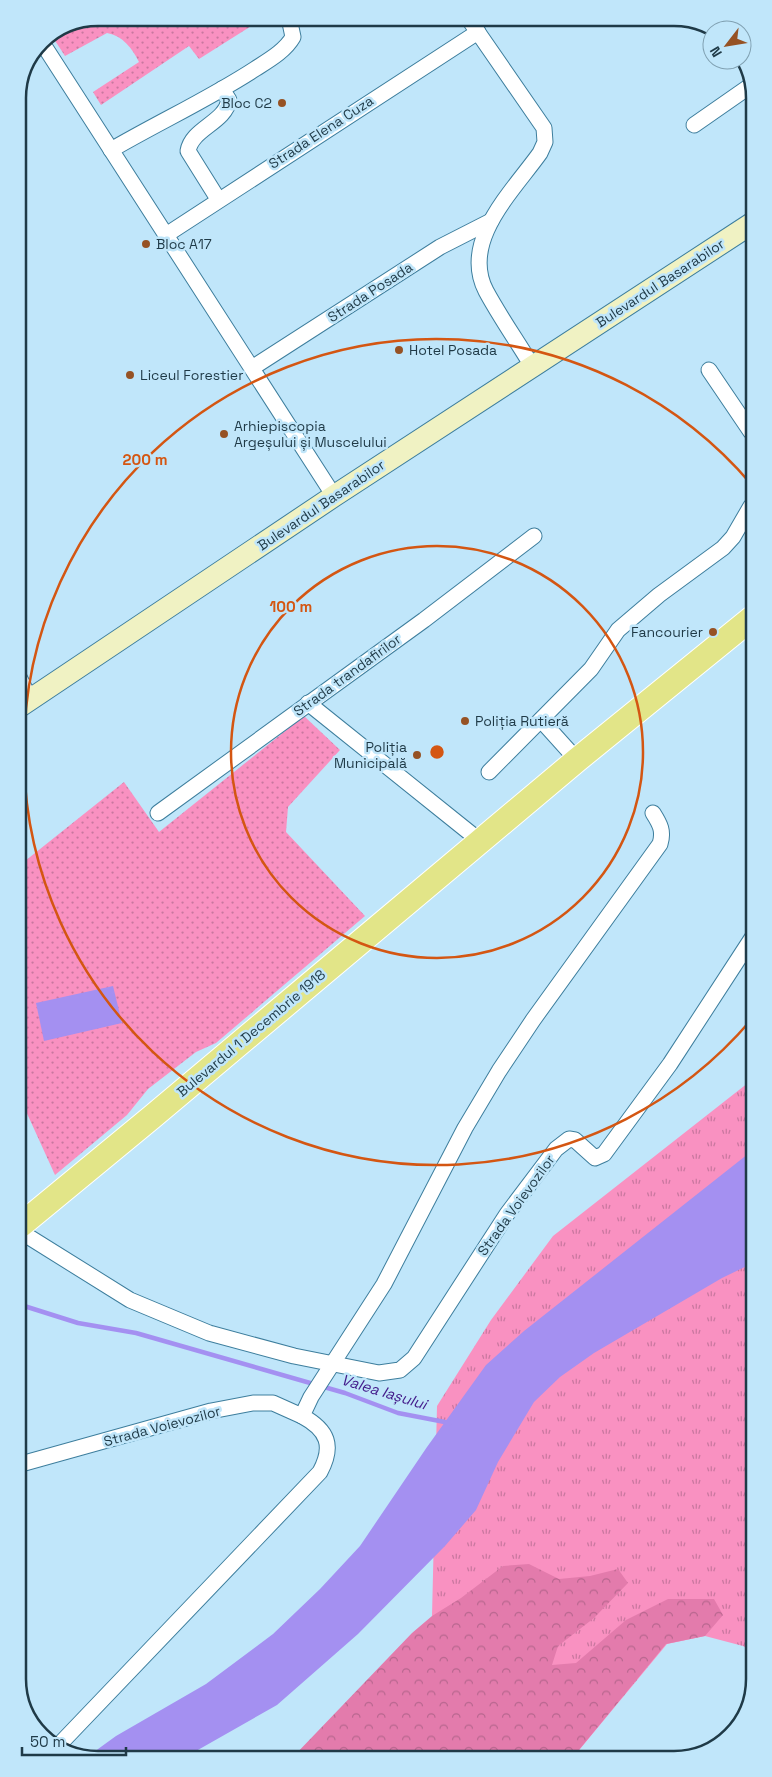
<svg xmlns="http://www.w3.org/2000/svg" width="772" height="1777" font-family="'Space Grotesk',sans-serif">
	<defs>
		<pattern id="grass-tufts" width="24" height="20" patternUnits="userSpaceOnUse" patternTransform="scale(1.25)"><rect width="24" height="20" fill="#f991c1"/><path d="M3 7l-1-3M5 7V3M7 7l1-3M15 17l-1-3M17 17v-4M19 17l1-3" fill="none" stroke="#c9779f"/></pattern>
		<pattern id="forest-crowns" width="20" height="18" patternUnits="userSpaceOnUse" patternTransform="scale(1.25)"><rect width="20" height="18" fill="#e37bac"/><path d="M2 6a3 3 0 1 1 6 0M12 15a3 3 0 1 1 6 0" fill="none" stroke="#b7668e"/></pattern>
		<pattern id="park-dots" width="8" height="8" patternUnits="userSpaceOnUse" patternTransform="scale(1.25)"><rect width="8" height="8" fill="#f991c1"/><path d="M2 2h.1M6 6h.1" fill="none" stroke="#c9779f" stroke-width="1.8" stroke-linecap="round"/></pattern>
	</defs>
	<rect width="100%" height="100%" fill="#c0e6fa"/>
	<polygon fill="url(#grass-tufts)" points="753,1079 754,1653 743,1646 705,1636 667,1644 575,1755 432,1616 437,1406 491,1320 553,1236"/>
	<polygon fill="url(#forest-crowns)" points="529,1564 559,1579 590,1576 618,1569 628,1583 594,1618 558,1646 552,1665 576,1663 626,1620 668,1599 714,1599 723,1615 705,1636 666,1644 574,1756 292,1758 412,1633 432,1616 461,1598 503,1566"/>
	<g fill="url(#park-dots)">
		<path d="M98,18h166l-65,41 -10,-13 -88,59 -8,-13 46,-30c-7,-14 -16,-26 -32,-29l-42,23 -13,-20z"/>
		<polygon points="304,716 340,750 288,807 286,832 365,916 216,1043 196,1052 148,1089 127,1115 55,1175 20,1098 20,865 124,782 159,832"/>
	</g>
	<g fill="#a490f1">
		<polygon points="113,986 122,1023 44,1041 36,1003"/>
		<polygon points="753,1150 753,1263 722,1278 594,1353 560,1377 534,1402 498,1462 476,1510 445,1546 358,1634 277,1705 182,1759 93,1759 87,1757 116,1736 206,1684 273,1634 320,1589 360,1546 427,1447 486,1365 524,1331"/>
	</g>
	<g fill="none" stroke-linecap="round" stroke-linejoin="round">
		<polyline stroke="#a490f1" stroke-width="4.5" points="21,1305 78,1323 136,1333 345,1393 398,1413 450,1423"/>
		<defs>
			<g id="minor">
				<path d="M468,18l76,110 1,14 -5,11c-27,38 -80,88 -54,138 14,26 31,50 46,75"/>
				<polyline points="41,41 334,496"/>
				<polyline points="694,125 750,86"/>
				<path d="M111,150c48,-28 98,-51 144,-81 14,-9 30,-18 38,-32l-4,-19"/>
				<path d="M218,199l-30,-48c4,-23 37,-28 41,-51l-7,-11"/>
				<polyline points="166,235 478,32"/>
				<polyline points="252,368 440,247 491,221"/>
				<polyline points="709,370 751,432"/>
				<polyline points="19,677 30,699"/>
				<polyline points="308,703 480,841"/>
				<polyline points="541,720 577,760"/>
				<polyline points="489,772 591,669 618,630 659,595 723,548 733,537 751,506"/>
				<polyline points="158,813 424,620 534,536"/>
				<polyline points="21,1232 130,1300 209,1333 294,1356 379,1373 400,1370 414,1358 507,1214 556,1149 569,1139 575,1140 595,1158 604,1154 670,1064 752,938"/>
				<polyline points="21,1464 211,1411 253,1403 273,1403 302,1416"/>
				<path d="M58,1746l262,-274c14,-26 8,-42 -18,-56l9,-19 73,-113 81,-156 34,-57 34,-51 127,-176c4,-13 0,-20 -7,-31"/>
			</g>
			<polyline id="secondary" points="19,707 334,496 751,224"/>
			<polyline id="primary" points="21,1225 152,1117 577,760 752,618"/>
		</defs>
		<use href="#minor" stroke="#3d7e9d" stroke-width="17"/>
		<use href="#secondary" stroke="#3d7e9d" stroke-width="23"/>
		<use href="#primary" stroke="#fff" stroke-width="26"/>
		<use href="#minor" stroke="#fff" stroke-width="15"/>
		<use href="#secondary" stroke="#f0f2c3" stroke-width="21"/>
		<use href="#primary" stroke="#e2e588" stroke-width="24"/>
	</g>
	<g fill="none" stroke="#d45612" stroke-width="2.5">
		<circle cx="437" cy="752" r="206"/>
		<path d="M751 1020A413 413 0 1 1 751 484"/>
	</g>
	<g fill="#965224" stroke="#c0e6fa" stroke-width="2">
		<circle cx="282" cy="103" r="5"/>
		<circle cx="146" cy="244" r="5"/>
		<circle cx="399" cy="350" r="5"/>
		<circle cx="130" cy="375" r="5"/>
		<circle cx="224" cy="434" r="5"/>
		<circle cx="713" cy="632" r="5"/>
		<circle cx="465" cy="721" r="5"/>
		<circle cx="417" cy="755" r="5"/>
	</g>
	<g text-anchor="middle" stroke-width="5" stroke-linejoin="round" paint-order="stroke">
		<g font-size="14" fill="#1f3a47" stroke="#c0e6fa" text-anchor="start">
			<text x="272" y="108" text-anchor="end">Bloc C2</text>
			<text x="156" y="249">Bloc A17</text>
			<text x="409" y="355">Hotel Posada</text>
			<text x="140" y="380">Liceul Forestier</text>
			<text x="234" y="431">Arhiepiscopia<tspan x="234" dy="16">Argeșului și Muscelului</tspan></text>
			<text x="703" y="637" text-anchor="end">Fancourier</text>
			<text x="475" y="726">Poliția Rutieră</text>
			<text x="407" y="752" text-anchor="end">Poliția<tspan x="407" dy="16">Municipală</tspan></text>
		</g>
		<g font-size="14" fill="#1f3a47" stroke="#c0e6fa">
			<text transform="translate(321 132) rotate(-33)" y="5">Strada Elena Cuza</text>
			<text transform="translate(660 283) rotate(-33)" y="5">Bulevardul Basarabilor</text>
			<text transform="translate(370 292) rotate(-33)" y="5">Strada Posada</text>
			<text transform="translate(321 505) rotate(-34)" y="5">Bulevardul Basarabilor</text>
			<text transform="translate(347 675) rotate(-36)" y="5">Strada trandafirilor</text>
			<text transform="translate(251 1033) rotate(-40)" y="5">Bulevardul 1 Decembrie 1918</text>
			<text transform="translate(516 1205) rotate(-54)" y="5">Strada Voievozilor</text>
			<text transform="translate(162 1426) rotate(-15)" y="5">Strada Voievozilor</text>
		</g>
		<g font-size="15" font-style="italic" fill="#421a8a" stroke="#c0e6fa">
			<text transform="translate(384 1392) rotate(17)" y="5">Valea Iașului</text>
		</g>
	</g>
	<path d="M0 0H772V1777H0ZM98 26H674A72 72 0 0 1 746 98V1679A72 72 0 0 1 674 1751H98A72 72 0 0 1 26 1679V98A72 72 0 0 1 98 26Z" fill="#c0e6fa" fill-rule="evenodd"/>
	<path fill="none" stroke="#1f3a47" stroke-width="2.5" d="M98 26H674A72 72 0 0 1 746 98V1679A72 72 0 0 1 674 1751H98A72 72 0 0 1 26 1679V98A72 72 0 0 1 98 26Z"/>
	<circle cx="437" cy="752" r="8" fill="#d45612" stroke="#c0e6fa" stroke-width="2.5"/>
	<g font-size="15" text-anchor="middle" font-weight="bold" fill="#d45612" stroke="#c0e6fa" stroke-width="5" stroke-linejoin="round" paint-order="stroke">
		<text x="145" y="465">200 m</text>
		<text x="291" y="612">100 m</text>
	</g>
	<g transform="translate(727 45) rotate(239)"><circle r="24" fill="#c0e6fa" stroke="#80a1b2"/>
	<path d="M0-4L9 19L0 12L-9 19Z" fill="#965224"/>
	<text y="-8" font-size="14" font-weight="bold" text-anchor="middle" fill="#1f3a47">N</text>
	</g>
	<path d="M22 1747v8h104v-8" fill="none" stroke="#1f3a47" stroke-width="2.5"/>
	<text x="30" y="1747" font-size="15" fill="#1f3a47" stroke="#c0e6fa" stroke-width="4" paint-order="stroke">50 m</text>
</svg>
